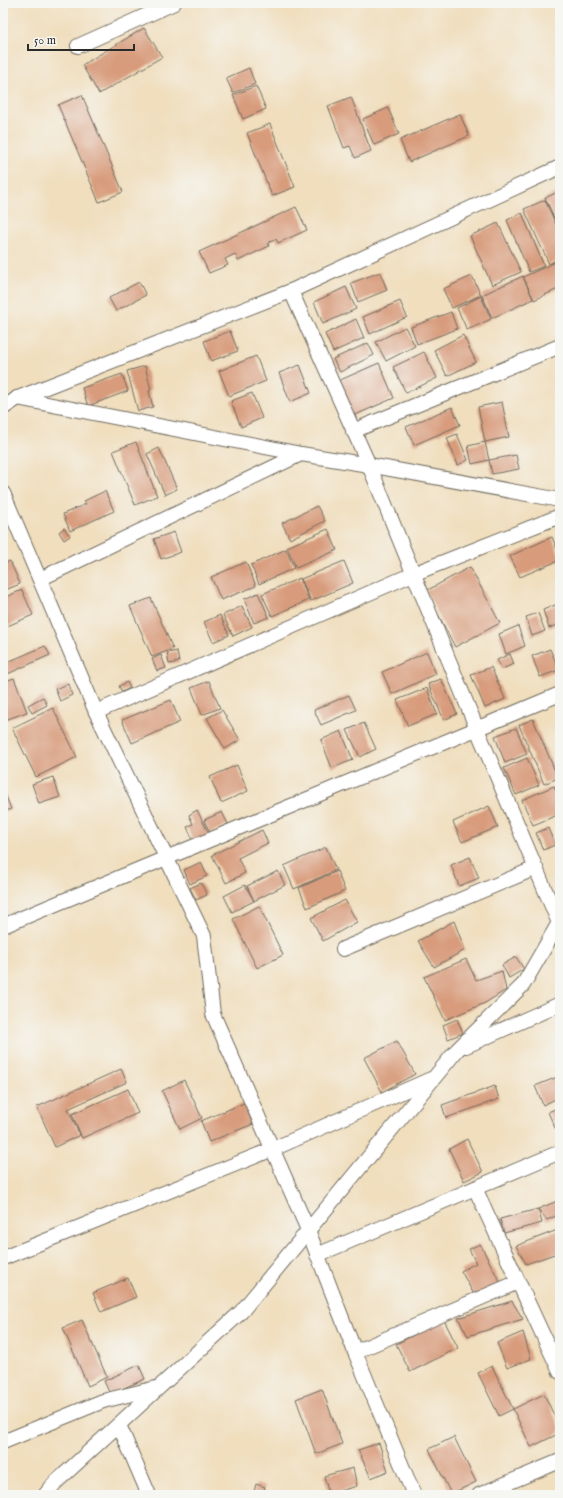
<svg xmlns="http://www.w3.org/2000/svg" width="563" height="1498" font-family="'IM FELL English',serif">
	<rect width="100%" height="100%" fill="#f6f6f2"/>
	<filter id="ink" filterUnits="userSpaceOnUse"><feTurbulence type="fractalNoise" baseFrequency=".025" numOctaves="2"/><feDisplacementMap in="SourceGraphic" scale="8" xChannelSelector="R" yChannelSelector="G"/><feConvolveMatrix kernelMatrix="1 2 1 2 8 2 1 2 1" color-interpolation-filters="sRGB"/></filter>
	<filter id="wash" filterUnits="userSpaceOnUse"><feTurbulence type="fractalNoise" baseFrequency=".012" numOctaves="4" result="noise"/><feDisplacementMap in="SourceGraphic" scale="16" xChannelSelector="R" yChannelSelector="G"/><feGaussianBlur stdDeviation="0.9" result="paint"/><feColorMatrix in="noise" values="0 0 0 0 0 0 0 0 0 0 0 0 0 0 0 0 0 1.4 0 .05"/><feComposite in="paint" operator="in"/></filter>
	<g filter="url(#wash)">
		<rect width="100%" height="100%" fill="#f0debd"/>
		<g id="blocks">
			<g fill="#d89c7d">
				<polygon points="144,28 162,57 99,94 82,65"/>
				<polygon points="249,68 255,84 233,93 226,78"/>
				<polygon points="256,86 266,109 243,119 233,95"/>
				<polygon points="82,95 123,192 99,202 58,105"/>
				<polygon points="351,97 371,151 355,158 350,146 344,148 328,106"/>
				<polygon points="388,108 399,134 374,145 363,119"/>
				<polygon points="460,114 469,136 409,162 400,140"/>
				<polygon points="270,124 295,187 272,196 247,133"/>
				<polygon points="560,191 560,231 545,198"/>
				<polygon points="545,200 560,233 560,259 549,264 524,209"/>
				<polygon points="296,207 307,230 278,243 276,239 268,243 269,246 238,261 235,254 225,259 228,265 209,273 199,252"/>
				<polygon points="522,213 544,266 529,272 507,220"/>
				<polygon points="498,223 521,272 492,285 470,236"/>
				<polygon points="560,260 560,288 534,300 523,277"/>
				<polygon points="380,272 387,290 358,302 351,283"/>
				<polygon points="472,276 481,295 452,308 443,289"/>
				<polygon points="523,276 533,299 492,318 482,295"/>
				<polygon points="139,282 146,295 116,311 109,298"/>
				<polygon points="346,287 356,309 323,324 314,302"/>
				<polygon points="481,296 491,319 467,330 457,308"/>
				<polygon points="400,301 407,317 370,334 363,317"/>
				<polygon points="451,312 457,329 417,344 411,327"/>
				<polygon points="356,319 364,338 333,352 325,334"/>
				<polygon points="405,327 415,346 386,361 376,342"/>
				<polygon points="230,331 238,351 211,361 204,341"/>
				<polygon points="463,335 476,362 447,376 434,350"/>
				<polygon points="368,343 374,355 340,372 333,359"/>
				<polygon points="424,352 437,378 406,393 393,367"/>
				<polygon points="256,356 266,381 229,396 219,371"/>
				<polygon points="379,363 394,398 353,416 338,381"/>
				<polygon points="300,365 311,393 290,402 279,373"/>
				<polygon points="145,366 151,390 149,391 153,407 138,411 127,371"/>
				<polygon points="122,374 128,391 88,406 82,388"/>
				<polygon points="252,393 262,418 241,427 231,401"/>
				<polygon points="502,402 509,437 485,442 478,407"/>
				<polygon points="452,407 460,425 414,445 406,427"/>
				<polygon points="457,434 468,460 458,465 447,438"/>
				<polygon points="136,442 157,496 135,505 113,451"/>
				<polygon points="485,442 489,460 516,455 519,469 492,474 489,460 472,464 468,446"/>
				<polygon points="159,448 177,489 165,495 147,454"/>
				<polygon points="105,491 114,511 70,531 63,514 86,504 84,501"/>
				<polygon points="317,506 325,521 290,539 282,523"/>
				<polygon points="64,528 70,536 64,540 59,532"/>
				<polygon points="328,529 337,550 296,568 287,547"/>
				<polygon points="174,532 181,552 161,559 154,539"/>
				<polygon points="552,537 560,556 560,560 520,577 510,556"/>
				<polygon points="286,549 294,568 259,584 251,565"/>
				<polygon points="10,561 20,584 3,591 3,564"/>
				<polygon points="344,561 353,583 311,601 301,579"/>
				<polygon points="246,562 256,586 221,600 211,577"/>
				<polygon points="470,567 500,623 455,647 426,591"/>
				<polygon points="300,578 309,600 272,616 262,594"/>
				<polygon points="22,590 33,615 3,628 3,598"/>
				<polygon points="258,593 269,617 254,623 244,599"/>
				<polygon points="151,598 173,649 152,657 130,606"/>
				<polygon points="560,603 560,624 549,628 543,610"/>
				<polygon points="242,606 252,627 233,636 223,615"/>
				<polygon points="538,613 545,631 532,636 526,617"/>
				<polygon points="220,615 229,635 213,642 204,622"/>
				<polygon points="518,626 525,646 506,654 499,634"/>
				<polygon points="45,646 50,655 3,676 3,664"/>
				<polygon points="550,649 559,670 540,677 532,656"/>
				<polygon points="177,651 179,662 169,664 167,653"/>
				<polygon points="427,652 436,674 392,694 382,672"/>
				<polygon points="510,654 514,664 502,669 497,660"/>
				<polygon points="161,655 166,668 157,671 152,659"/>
				<polygon points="491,667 505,699 485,708 471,675"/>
				<polygon points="14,678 27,712 5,720 3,715 3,682"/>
				<polygon points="441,679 457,714 444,720 428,684"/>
				<polygon points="209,681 220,708 202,715 191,688"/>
				<polygon points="127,682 130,688 122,692 119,686"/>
				<polygon points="68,684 72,695 60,701 55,689"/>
				<polygon points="427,688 437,714 408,726 397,700"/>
				<polygon points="349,695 356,710 321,725 314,710"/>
				<polygon points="43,697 47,705 32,713 28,705"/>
				<polygon points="171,700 180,722 132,743 122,720"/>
				<polygon points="53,708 77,757 36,777 12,728"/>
				<polygon points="222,710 240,740 225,749 207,718"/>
				<polygon points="533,719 558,778 544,784 519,725"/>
				<polygon points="364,723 376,749 360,757 347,730"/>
				<polygon points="516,728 527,754 505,763 495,736"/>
				<polygon points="341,731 353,760 332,768 321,740"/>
				<polygon points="527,758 539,785 516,795 504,768"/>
				<polygon points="237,765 248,791 221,803 210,777"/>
				<polygon points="53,777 60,797 39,804 32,784"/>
				<polygon points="554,786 560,799 560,814 533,825 522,800"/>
				<polygon points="3,789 11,809 3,812"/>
				<polygon points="489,806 498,827 462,842 453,822"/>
				<polygon points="197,810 209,834 194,842 187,827 193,824 189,815"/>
				<polygon points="222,812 228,824 210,833 204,820"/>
				<polygon points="548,828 555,845 543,850 536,833"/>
				<polygon points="262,830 268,843 238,858 245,873 226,883 212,855"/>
				<polygon points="326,847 336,870 294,889 284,866"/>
				<polygon points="470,857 479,878 459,886 451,865"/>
				<polygon points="201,862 207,876 190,884 184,870"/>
				<polygon points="278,871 285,885 254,901 247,886"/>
				<polygon points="337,871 345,891 307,908 299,888"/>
				<polygon points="201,883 207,895 196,900 190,888"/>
				<polygon points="245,885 254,901 232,912 224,896"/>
				<polygon points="345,900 357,922 323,941 311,918"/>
				<polygon points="259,906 283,955 257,968 233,919"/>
				<polygon points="454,921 465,950 434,967 418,941"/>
				<polygon points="516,957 524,969 509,978 502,965"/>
				<polygon points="466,959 476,980 502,971 506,990 485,1003 445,1020 424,977"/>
				<polygon points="457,1019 463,1033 448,1039 443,1025"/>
				<polygon points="397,1041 415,1074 382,1092 364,1058"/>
				<polygon points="121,1069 127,1082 68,1109 80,1135 55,1147 37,1107"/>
				<polygon points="560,1076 560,1097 543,1105 535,1086"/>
				<polygon points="184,1080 202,1118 180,1129 162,1091"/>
				<polygon points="495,1086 499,1099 446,1118 442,1105"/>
				<polygon points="128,1089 138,1113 82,1138 72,1114"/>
				<polygon points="244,1103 253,1124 209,1142 201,1121"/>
				<polygon points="560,1107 560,1126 555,1128 548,1112"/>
				<polygon points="467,1139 483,1172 464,1181 449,1149"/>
				<polygon points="560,1200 560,1214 547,1220 538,1209"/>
				<polygon points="538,1209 542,1223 504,1233 500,1219"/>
				<polygon points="560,1229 560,1252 526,1264 516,1246"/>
				<polygon points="480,1244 501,1284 476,1298 461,1271 476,1263 469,1249"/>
				<polygon points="128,1278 136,1297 101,1312 93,1293"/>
				<polygon points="512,1301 523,1319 468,1336 458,1318"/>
				<polygon points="82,1320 107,1377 88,1386 63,1328"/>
				<polygon points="444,1320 458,1348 410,1372 396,1344"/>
				<polygon points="523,1332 531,1359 507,1368 497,1343"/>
				<polygon points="139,1365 145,1379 110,1394 104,1381"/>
				<polygon points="492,1366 513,1409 499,1416 478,1373"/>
				<polygon points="322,1389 342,1444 316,1454 296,1399"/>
				<polygon points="544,1394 560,1428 560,1433 531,1447 513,1409"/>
				<polygon points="454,1437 476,1482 451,1494 429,1449"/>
				<polygon points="379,1443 388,1471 371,1478 358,1450"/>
				<polygon points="353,1468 357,1486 329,1494 324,1476"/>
				<polygon points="256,1484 265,1487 262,1495 254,1492"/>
			</g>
		</g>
	</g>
	<g filter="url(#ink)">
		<use href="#blocks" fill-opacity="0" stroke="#706a5e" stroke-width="1"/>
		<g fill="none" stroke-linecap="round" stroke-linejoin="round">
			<defs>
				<g id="minor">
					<polyline points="78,46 174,3"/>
					<polyline points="291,291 369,465 477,729 559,923"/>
					<polyline points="17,398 301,454 369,465 560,500"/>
					<polyline points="3,408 18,398 291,291 560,167"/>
					<polyline points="353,431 560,346"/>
					<polyline points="3,493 96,712 204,936 213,1014 308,1230 355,1352 414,1495"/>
					<polyline points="40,579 301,454"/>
					<polyline points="96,712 413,574 560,516"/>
					<polyline points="3,926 560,694"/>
					<polyline points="343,949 536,868"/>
					<polyline points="466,1046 560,1004"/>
					<polyline points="475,1188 560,1372"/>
					<polyline points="317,1255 560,1152"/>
					<polyline points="3,1258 273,1149 431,1079"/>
					<polyline points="355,1352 518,1282"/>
					<polyline points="119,1425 149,1495"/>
					<polyline points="3,1442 103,1401 156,1388"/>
					<polyline points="45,1495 55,1483 241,1312 457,1050 523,985 560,921"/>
					<polyline points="479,1495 560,1461"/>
				</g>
			</defs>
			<use href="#minor" stroke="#706a5e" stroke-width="16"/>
			<use href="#minor" stroke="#fff" stroke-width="14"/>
		</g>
	</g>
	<rect width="563" height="1498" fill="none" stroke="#f6f6f2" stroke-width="16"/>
	<path d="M28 44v6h106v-6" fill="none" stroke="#2b2b2b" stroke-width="2"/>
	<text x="34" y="44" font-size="12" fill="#2b2b2b" stroke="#f6f6f2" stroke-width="3" paint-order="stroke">50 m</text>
</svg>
